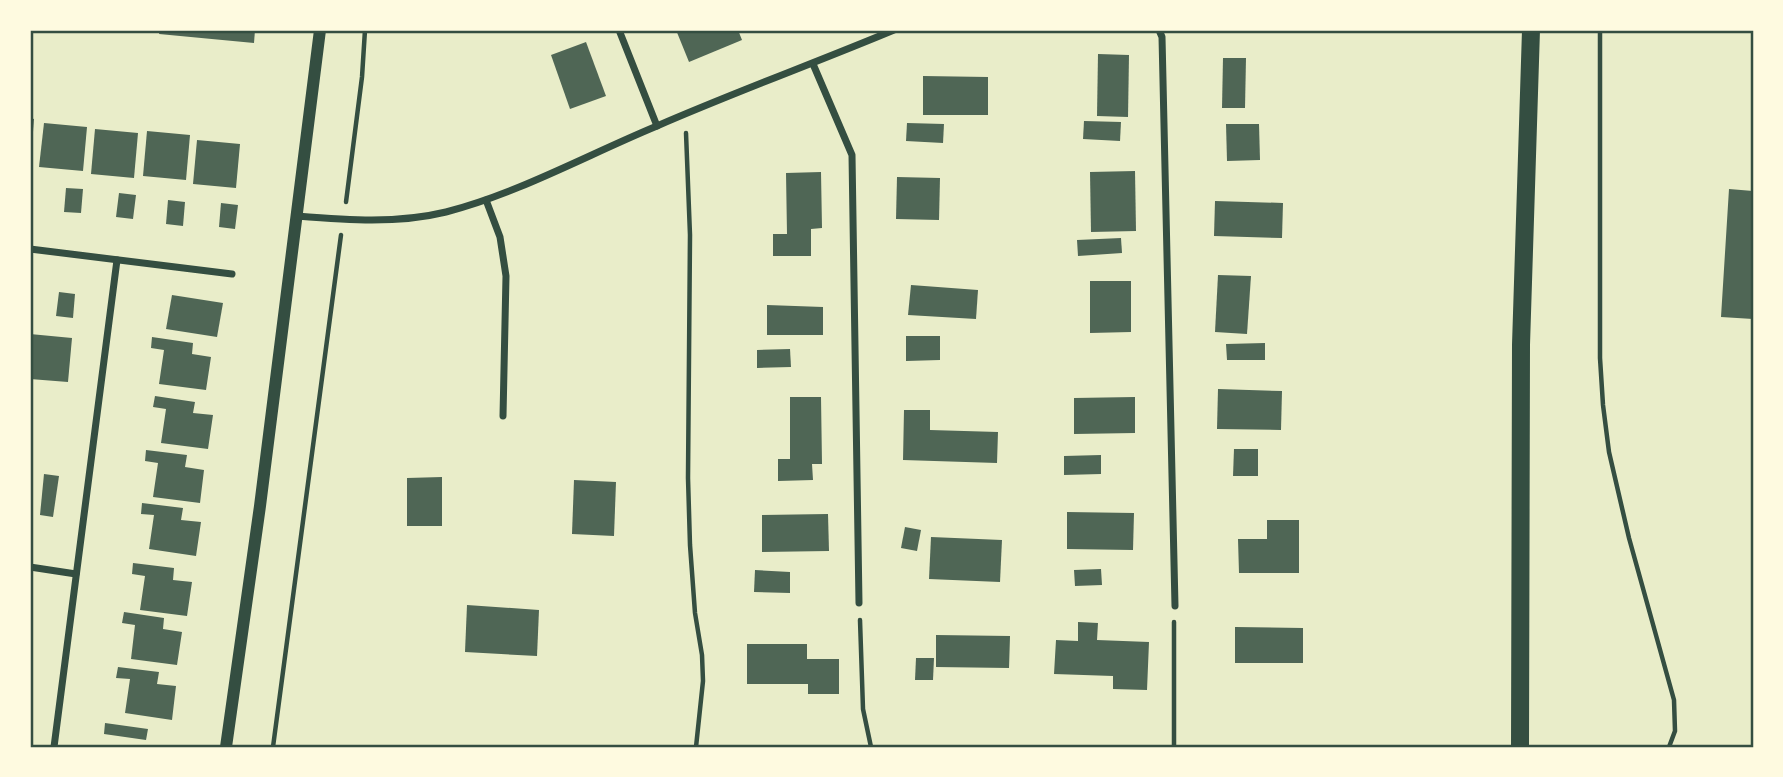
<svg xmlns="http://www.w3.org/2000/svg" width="1783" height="777" font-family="Karla,sans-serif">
	<rect width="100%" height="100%" fill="#e9edc9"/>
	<g fill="#4f6655">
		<polygon points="160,30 255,30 254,43 159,34"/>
		<polygon points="676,30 738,30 742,40 689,62"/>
		<polygon points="586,42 606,96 570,109 551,55"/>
		<polygon points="1098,54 1129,55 1128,117 1097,116"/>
		<polygon points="1223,58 1246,58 1245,108 1222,108"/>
		<polygon points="923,76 988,77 988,115 923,115"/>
		<polygon points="30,118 34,119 32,144 30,144"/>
		<polygon points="1084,121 1121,122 1120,141 1083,139"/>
		<polygon points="44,123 87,127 83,171 39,167"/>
		<polygon points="907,123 944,124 943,143 906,141"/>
		<polygon points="1226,124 1259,124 1260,160 1227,161"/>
		<polygon points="95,129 138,133 134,178 91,174"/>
		<polygon points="147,131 190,135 186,180 143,176"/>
		<polygon points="197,140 240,144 236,188 193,184"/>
		<polygon points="1135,171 1136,231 1091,232 1090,172"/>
		<polygon points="821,172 822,228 811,229 811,256 773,256 773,234 787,234 786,173"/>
		<polygon points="897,177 940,178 939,220 896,219"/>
		<polygon points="66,188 83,189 81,213 64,212"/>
		<polygon points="1729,189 1753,191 1753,319 1721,317"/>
		<polygon points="119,193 136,195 133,219 116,217"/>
		<polygon points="168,200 185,202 183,226 166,224"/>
		<polygon points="1215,201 1283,203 1282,238 1214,236"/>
		<polygon points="221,203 238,205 235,229 219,227"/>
		<polygon points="1121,238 1122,253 1078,256 1077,240"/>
		<polygon points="1218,275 1251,276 1247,334 1215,332"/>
		<polygon points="1090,281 1131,281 1131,332 1090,333"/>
		<polygon points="911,285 978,290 976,319 908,315"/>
		<polygon points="59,292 75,294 73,318 56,316"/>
		<polygon points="172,295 223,303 217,337 166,329"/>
		<polygon points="767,305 823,307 823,335 767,335"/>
		<polygon points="30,334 72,338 68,382 30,379"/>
		<polygon points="906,336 940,336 940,360 906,361"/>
		<polygon points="152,337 193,343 192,354 211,357 206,390 159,384 164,350 151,348"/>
		<polygon points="1265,343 1265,360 1227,360 1226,344"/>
		<polygon points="790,349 791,367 757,368 757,350"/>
		<polygon points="1218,389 1282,391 1281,430 1217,429"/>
		<polygon points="155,396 195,402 193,413 213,415 208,449 161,443 166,409 153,407"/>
		<polygon points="790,397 821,397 822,464 812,464 813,480 778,481 778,459 790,459"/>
		<polygon points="1135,397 1135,433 1074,434 1074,398"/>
		<polygon points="904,410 930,410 930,430 998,432 997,463 903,460"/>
		<polygon points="1234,449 1258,449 1258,476 1233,476"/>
		<polygon points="146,450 187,455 185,467 204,470 200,503 153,497 158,463 145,461"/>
		<polygon points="1101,455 1101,474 1064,475 1064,456"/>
		<polygon points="44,474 59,476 53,517 40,515"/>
		<polygon points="442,477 442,526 407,526 407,478"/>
		<polygon points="574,480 616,482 614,536 572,534"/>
		<polygon points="142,503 183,508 181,520 201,522 196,556 149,549 154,515 141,514"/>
		<polygon points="1067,512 1134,513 1133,550 1067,549"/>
		<polygon points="828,514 829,551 762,552 762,515"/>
		<polygon points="1267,520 1299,520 1299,573 1239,573 1238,539 1267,539"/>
		<polygon points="905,527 921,530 917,551 901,548"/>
		<polygon points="931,537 1002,540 1000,582 929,579"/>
		<polygon points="133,563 174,568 173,580 192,582 187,616 140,610 145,576 132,574"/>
		<polygon points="1101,569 1102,585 1075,586 1074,570"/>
		<polygon points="755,570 790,572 790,593 754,592"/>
		<polygon points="467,605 539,610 537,656 465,652"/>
		<polygon points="124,612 164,618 163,629 182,632 177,665 131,659 135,625 122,623"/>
		<polygon points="1078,622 1098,623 1097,640 1149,642 1147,690 1113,689 1113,676 1054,674 1056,640 1078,641"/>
		<polygon points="1235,627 1303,628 1303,663 1235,663"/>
		<polygon points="936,635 1010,636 1009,668 936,667"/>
		<polygon points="747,644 807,644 807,659 839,659 839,694 808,694 808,684 747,684"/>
		<polygon points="916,658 934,658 933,680 915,680"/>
		<polygon points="118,667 159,672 157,684 176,686 172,720 125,713 130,679 116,678"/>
		<polygon points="105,723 148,729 146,740 104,734"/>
	</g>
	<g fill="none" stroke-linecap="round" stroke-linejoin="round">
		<g stroke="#344e41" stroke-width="4.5">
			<polyline points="1600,30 1600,358 1603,405 1609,452 1629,538 1674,700 1675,731 1669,747"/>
			<polyline points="686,133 690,235 688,478 690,545 695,613 702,655 703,681 696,747"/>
			<polyline points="346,202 362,77 365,30"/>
			<polyline points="860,620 863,709 871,747"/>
			<polyline points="1174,622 1174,747"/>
			<polyline points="273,747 341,235"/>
		</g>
		<g stroke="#344e41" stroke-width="7">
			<polyline points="619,30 657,126"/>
			<polyline points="1159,30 1162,37 1175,606"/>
			<polyline points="813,64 852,155 859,603"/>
			<polyline points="486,200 500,237 506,276 503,416"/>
			<path d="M297,216c50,4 100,8 149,-4 73,-19 141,-57 211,-86 78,-34 158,-63 237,-96"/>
			<polyline points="30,249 232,274"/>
			<polyline points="30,567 76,574"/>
			<polyline points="54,747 117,260"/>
		</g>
		<polyline stroke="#344e41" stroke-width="12" points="226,747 260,506 320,30"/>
		<polyline stroke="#344e41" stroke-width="18" points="1520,747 1521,345 1531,30"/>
	</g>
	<rect width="1783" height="777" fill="none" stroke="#fefae0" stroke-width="63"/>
	<rect x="32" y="32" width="1720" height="714" fill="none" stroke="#344e41" stroke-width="2.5"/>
</svg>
